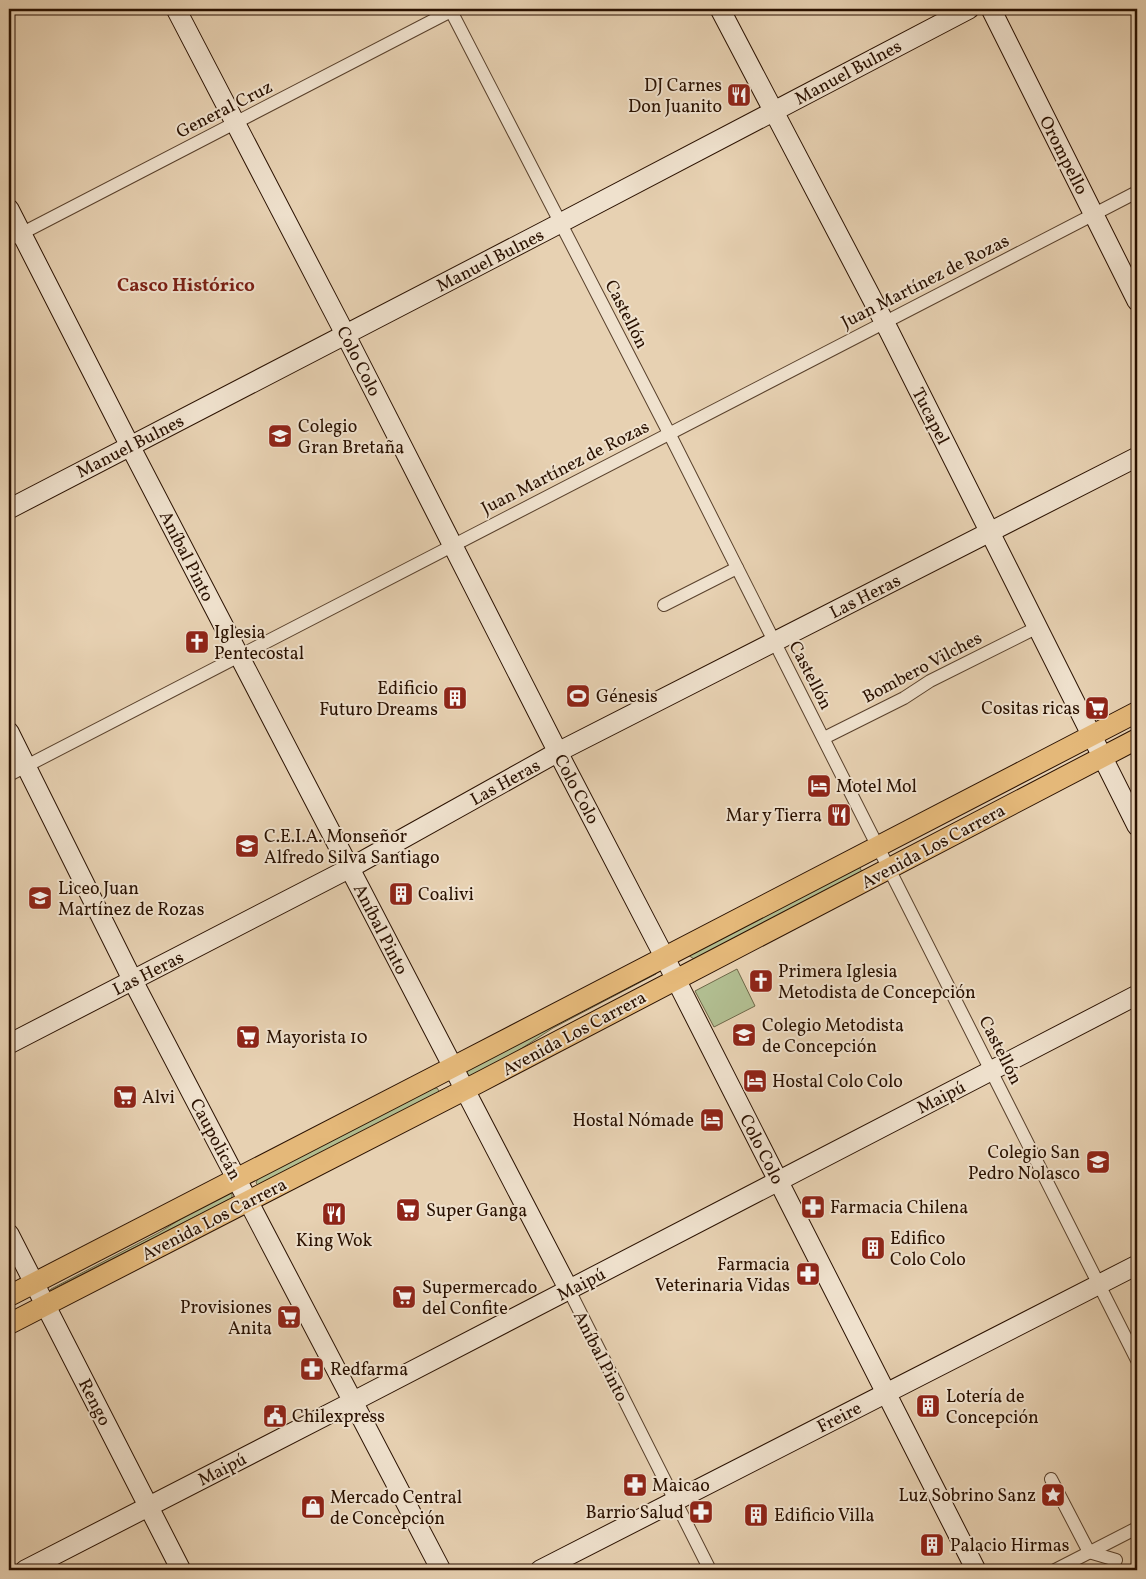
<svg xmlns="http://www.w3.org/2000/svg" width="1146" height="1579" font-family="Vollkorn,serif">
	<rect width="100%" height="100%" fill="#e7d1b2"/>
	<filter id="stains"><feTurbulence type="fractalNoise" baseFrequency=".004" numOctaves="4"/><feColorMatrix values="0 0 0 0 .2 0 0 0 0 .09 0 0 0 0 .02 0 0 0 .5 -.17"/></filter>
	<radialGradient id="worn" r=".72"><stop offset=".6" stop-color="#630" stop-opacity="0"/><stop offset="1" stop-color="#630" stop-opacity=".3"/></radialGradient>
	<g fill="#b1bd90" stroke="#6e6748">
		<polygon points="859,866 862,872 694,959 688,955"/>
		<polygon points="737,969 755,1006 714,1027 695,991"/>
		<polygon points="657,971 656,974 553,1028 513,1054 468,1077 465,1072 466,1071"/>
		<polygon points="434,1088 437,1088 439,1091 438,1093 258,1185 256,1183 258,1178"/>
		<polygon points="230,1191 232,1193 232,1197 230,1199 49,1291 51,1289 160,1232 195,1210"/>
	</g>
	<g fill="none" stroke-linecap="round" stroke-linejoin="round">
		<defs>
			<g id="street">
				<polyline points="450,9 669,433 1137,1360"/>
				<polyline points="9,240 455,9"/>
				<polyline points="664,605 737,568"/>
				<polyline points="824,738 904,698 930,681 1038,627"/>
				<polyline points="9,775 1137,192"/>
				<polyline points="569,1290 710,1570"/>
				<polyline points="1051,1479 1089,1552 1116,1560"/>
				<polyline points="1055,1570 1137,1528"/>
			</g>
			<g id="secondary">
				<polyline points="176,9 340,324 565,766 665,958 976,1570"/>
				<polyline points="720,9 889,331 1137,826"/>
				<polyline points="991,9 1137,301"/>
				<polyline points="9,209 130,446 569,1290"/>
				<polyline points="9,509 547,230 969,9"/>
				<polyline points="9,732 133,981 441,1570"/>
				<polyline points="9,1044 350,868 558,752 1137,457"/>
				<polyline points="9,1234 181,1570"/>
				<polyline points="25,1570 354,1401 1137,995"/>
				<polyline points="540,1570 1137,1265"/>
			</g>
			<g id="primary">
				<polyline points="9,1296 453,1067 1137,712"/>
				<polyline points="9,1324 478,1083 1137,739"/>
			</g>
		</defs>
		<use href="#street" stroke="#59412c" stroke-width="14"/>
		<use href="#secondary" stroke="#2a1100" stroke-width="21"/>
		<use href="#primary" stroke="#2a1100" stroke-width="22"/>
		<use href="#street" stroke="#efe1cd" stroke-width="12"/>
		<use href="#secondary" stroke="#efe1cd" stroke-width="19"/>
		<use href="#primary" stroke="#e4b879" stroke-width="20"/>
	</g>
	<defs>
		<symbol id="restaurant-square" viewBox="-11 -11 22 22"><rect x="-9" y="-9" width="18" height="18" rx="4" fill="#8f2418" stroke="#efe1cd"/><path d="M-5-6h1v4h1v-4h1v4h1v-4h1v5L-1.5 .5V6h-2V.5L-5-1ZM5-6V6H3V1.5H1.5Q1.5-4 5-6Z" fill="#fff"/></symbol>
		<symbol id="school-square" viewBox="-11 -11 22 22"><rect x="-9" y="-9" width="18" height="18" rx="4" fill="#8f2418" stroke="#efe1cd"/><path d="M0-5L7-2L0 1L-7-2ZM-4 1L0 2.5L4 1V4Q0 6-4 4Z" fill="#fff"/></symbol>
		<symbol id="church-square" viewBox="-11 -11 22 22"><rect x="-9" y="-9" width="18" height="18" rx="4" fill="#8f2418" stroke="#efe1cd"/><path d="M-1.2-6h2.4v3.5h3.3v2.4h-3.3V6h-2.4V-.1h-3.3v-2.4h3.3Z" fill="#fff"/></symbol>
		<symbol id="stadium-square" viewBox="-11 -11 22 22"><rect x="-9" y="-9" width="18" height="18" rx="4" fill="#8f2418" stroke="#efe1cd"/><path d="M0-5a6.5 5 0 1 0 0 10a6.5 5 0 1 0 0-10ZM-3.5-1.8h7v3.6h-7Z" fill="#fff"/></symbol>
		<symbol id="building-square" viewBox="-11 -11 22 22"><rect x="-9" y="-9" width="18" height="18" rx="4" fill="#8f2418" stroke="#efe1cd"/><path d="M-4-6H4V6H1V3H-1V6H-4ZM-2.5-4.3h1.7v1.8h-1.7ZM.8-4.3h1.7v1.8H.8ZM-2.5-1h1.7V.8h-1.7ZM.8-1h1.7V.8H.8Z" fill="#fff"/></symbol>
		<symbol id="supermarket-square" viewBox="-11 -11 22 22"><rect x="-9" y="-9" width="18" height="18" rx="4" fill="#8f2418" stroke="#efe1cd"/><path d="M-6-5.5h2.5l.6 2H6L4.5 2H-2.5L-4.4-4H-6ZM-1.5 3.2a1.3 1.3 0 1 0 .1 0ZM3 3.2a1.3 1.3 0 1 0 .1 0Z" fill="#fff"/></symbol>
		<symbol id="hotel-square" viewBox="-11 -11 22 22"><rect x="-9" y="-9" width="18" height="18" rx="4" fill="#8f2418" stroke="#efe1cd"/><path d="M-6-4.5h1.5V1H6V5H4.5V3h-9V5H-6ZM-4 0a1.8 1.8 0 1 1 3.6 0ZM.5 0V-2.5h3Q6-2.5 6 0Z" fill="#fff"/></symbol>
		<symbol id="pharmacy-square" viewBox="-11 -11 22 22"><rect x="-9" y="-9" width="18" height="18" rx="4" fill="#8f2418" stroke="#efe1cd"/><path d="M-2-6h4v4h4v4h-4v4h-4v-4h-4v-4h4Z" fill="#fff"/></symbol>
		<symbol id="civic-square" viewBox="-11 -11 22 22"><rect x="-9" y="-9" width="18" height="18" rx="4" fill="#8f2418" stroke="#efe1cd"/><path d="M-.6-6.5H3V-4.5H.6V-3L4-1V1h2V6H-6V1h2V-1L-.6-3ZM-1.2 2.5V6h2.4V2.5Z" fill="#fff"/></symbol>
		<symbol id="sight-square" viewBox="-11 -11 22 22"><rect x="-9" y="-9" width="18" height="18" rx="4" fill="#8f2418" stroke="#efe1cd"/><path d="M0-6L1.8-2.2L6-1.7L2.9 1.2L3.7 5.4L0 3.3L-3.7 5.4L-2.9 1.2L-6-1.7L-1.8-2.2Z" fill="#fff"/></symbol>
		<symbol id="shop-square" viewBox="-11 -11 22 22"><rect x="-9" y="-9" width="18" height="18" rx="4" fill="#8f2418" stroke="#efe1cd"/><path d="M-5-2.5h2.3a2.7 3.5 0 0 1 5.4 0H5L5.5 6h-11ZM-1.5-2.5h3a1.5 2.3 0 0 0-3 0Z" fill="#fff"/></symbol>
	</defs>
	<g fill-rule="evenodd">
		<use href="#restaurant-square" x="725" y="81" width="28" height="28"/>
		<use href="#school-square" x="266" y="422" width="28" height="28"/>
		<use href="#church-square" x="183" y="628" width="28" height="28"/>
		<use href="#stadium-square" x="564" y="682" width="28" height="28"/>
		<use href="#building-square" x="441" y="684" width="28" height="28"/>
		<use href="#supermarket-square" x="1083" y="694" width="28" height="28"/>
		<use href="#hotel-square" x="805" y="772" width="28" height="28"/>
		<use href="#restaurant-square" x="825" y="801" width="28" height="28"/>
		<use href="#school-square" x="233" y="832" width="28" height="28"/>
		<use href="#building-square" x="387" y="880" width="28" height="28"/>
		<use href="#school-square" x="26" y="884" width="28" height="28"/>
		<use href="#church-square" x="747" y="967" width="28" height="28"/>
		<use href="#school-square" x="730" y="1021" width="28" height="28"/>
		<use href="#supermarket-square" x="234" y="1023" width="28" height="28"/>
		<use href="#hotel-square" x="741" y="1067" width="28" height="28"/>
		<use href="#supermarket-square" x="111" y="1083" width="28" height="28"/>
		<use href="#hotel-square" x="698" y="1106" width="28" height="28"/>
		<use href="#school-square" x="1084" y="1148" width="28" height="28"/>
		<use href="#pharmacy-square" x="799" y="1193" width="28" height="28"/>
		<use href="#supermarket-square" x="394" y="1196" width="28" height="28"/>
		<use href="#restaurant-square" x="320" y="1200" width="28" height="28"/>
		<use href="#building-square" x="859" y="1234" width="28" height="28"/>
		<use href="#pharmacy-square" x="794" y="1260" width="28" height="28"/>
		<use href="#supermarket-square" x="390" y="1283" width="28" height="28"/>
		<use href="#supermarket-square" x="275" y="1303" width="28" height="28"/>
		<use href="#pharmacy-square" x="298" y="1355" width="28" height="28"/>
		<use href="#building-square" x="914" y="1392" width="28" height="28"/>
		<use href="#civic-square" x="261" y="1402" width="28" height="28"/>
		<use href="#pharmacy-square" x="621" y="1471" width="28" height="28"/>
		<use href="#sight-square" x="1039" y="1481" width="28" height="28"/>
		<use href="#shop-square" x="299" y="1493" width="28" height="28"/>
		<use href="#pharmacy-square" x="687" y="1498" width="28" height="28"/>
		<use href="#building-square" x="742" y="1501" width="28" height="28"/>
		<use href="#building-square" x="918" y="1531" width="28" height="28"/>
	</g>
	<g text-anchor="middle" stroke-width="4" stroke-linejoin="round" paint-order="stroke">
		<g font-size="18" fill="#2a1100" stroke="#efe1cd">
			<text transform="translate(848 72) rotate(-28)" y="6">Manuel Bulnes</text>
			<text transform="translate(224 109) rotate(-27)" y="6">General Cruz</text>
			<text transform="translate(1064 155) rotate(63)" y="6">Orompello</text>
			<text transform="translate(490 260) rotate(-27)" y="6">Manuel Bulnes</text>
			<text transform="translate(925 281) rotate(-27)" y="6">Juan Martínez de Rozas</text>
			<text transform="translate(627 314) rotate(63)" y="6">Castellón</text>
			<text transform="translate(359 361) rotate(63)" y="6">Colo Colo</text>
			<text transform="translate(931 416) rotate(63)" y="6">Tucapel</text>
			<text transform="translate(130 446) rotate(-27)" y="6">Manuel Bulnes</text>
			<text transform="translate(565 467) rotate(-27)" y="6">Juan Martínez de Rozas</text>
			<text transform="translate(187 556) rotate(63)" y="6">Aníbal Pinto</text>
			<text transform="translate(865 596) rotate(-27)" y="6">Las Heras</text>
			<text transform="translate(922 667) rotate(-28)" y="6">Bombero Vilches</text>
			<text transform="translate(811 675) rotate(63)" y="6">Castellón</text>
			<text transform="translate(505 782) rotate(-29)" y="6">Las Heras</text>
			<text transform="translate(577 789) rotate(62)" y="6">Colo Colo</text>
			<text transform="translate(933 846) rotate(-28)" y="6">Avenida Los Carrera</text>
			<text transform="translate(381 929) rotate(63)" y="6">Aníbal Pinto</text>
			<text transform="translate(148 973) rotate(-27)" y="6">Las Heras</text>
			<text transform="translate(574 1033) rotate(-28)" y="6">Avenida Los Carrera</text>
			<text transform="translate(1001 1050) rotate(63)" y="6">Castellón</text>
			<text transform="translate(941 1097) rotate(-27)" y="6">Maipú</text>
			<text transform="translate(216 1139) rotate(62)" y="6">Caupolicán</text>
			<text transform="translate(762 1149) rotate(63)" y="6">Colo Colo</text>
			<text transform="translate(214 1219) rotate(-27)" y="6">Avenida Los Carrera</text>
			<text transform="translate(581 1284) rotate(-27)" y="6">Maipú</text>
			<text transform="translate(601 1356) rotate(63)" y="6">Aníbal Pinto</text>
			<text transform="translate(95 1402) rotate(63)" y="6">Rengo</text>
			<text transform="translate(839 1417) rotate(-27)" y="6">Freire</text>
			<text transform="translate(222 1469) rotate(-27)" y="6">Maipú</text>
		</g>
		<g font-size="18" fill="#2a1100" stroke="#efe1cd" text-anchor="start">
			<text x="722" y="91" text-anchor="end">DJ Carnes<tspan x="722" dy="21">Don Juanito</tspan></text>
			<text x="298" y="432">Colegio<tspan x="298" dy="21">Gran Bretaña</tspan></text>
			<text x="214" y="638">Iglesia<tspan x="214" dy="21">Pentecostal</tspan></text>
			<text x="438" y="694" text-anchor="end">Edificio<tspan x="438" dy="21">Futuro Dreams</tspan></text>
			<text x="596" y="702">Génesis</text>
			<text x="1080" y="714" text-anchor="end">Cositas ricas</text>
			<text x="836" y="792">Motel Mol</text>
			<text x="822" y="821" text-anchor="end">Mar y Tierra</text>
			<text x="264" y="842">C.E.I.A. Monseñor<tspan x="264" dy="21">Alfredo Silva Santiago</tspan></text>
			<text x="58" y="894">Liceo Juan<tspan x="58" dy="21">Martínez de Rozas</tspan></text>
			<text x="418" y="900">Coalivi</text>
			<text x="778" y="977">Primera Iglesia<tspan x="778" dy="21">Metodista de Concepción</tspan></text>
			<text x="762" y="1031">Colegio Metodista<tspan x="762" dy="21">de Concepción</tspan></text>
			<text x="266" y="1043">Mayorista 10</text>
			<text x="772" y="1087">Hostal Colo Colo</text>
			<text x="142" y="1103">Alvi</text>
			<text x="694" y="1126" text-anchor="end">Hostal Nómade</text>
			<text x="1080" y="1158" text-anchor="end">Colegio San<tspan x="1080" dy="21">Pedro Nolasco</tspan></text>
			<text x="830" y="1213">Farmacia Chilena</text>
			<text x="426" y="1216">Super Ganga</text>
			<text x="890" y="1244">Edifico<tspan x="890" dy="21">Colo Colo</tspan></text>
			<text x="334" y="1246" text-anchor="middle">King Wok</text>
			<text x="790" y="1270" text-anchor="end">Farmacia<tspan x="790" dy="21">Veterinaria Vidas</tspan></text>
			<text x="422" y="1293">Supermercado<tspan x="422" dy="21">del Confite</tspan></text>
			<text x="272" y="1313" text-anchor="end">Provisiones<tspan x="272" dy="21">Anita</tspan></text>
			<text x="330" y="1375">Redfarma</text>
			<text x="946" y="1402">Lotería de<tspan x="946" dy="21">Concepción</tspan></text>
			<text x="292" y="1422">Chilexpress</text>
			<text x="652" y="1491">Maicao</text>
			<text x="1036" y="1501" text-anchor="end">Luz Sobrino Sanz</text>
			<text x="330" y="1503">Mercado Central<tspan x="330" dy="21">de Concepción</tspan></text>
			<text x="684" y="1518" text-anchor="end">Barrio Salud</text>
			<text x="774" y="1521">Edificio Villa</text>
			<text x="950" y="1551">Palacio Hirmas</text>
		</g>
		<g font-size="19" font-weight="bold" fill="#7a1f14" stroke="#efe1cd">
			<text x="186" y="291">Casco Histórico</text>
		</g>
	</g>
	<rect width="1146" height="1579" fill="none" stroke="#e7d1b2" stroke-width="30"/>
	<rect x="10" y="10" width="1126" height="1559" fill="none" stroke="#2a1100" stroke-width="2.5"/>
	<rect x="15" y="15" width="1116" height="1549" fill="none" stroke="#2a1100"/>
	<rect width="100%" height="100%" filter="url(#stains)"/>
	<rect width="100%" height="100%" fill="url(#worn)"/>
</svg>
